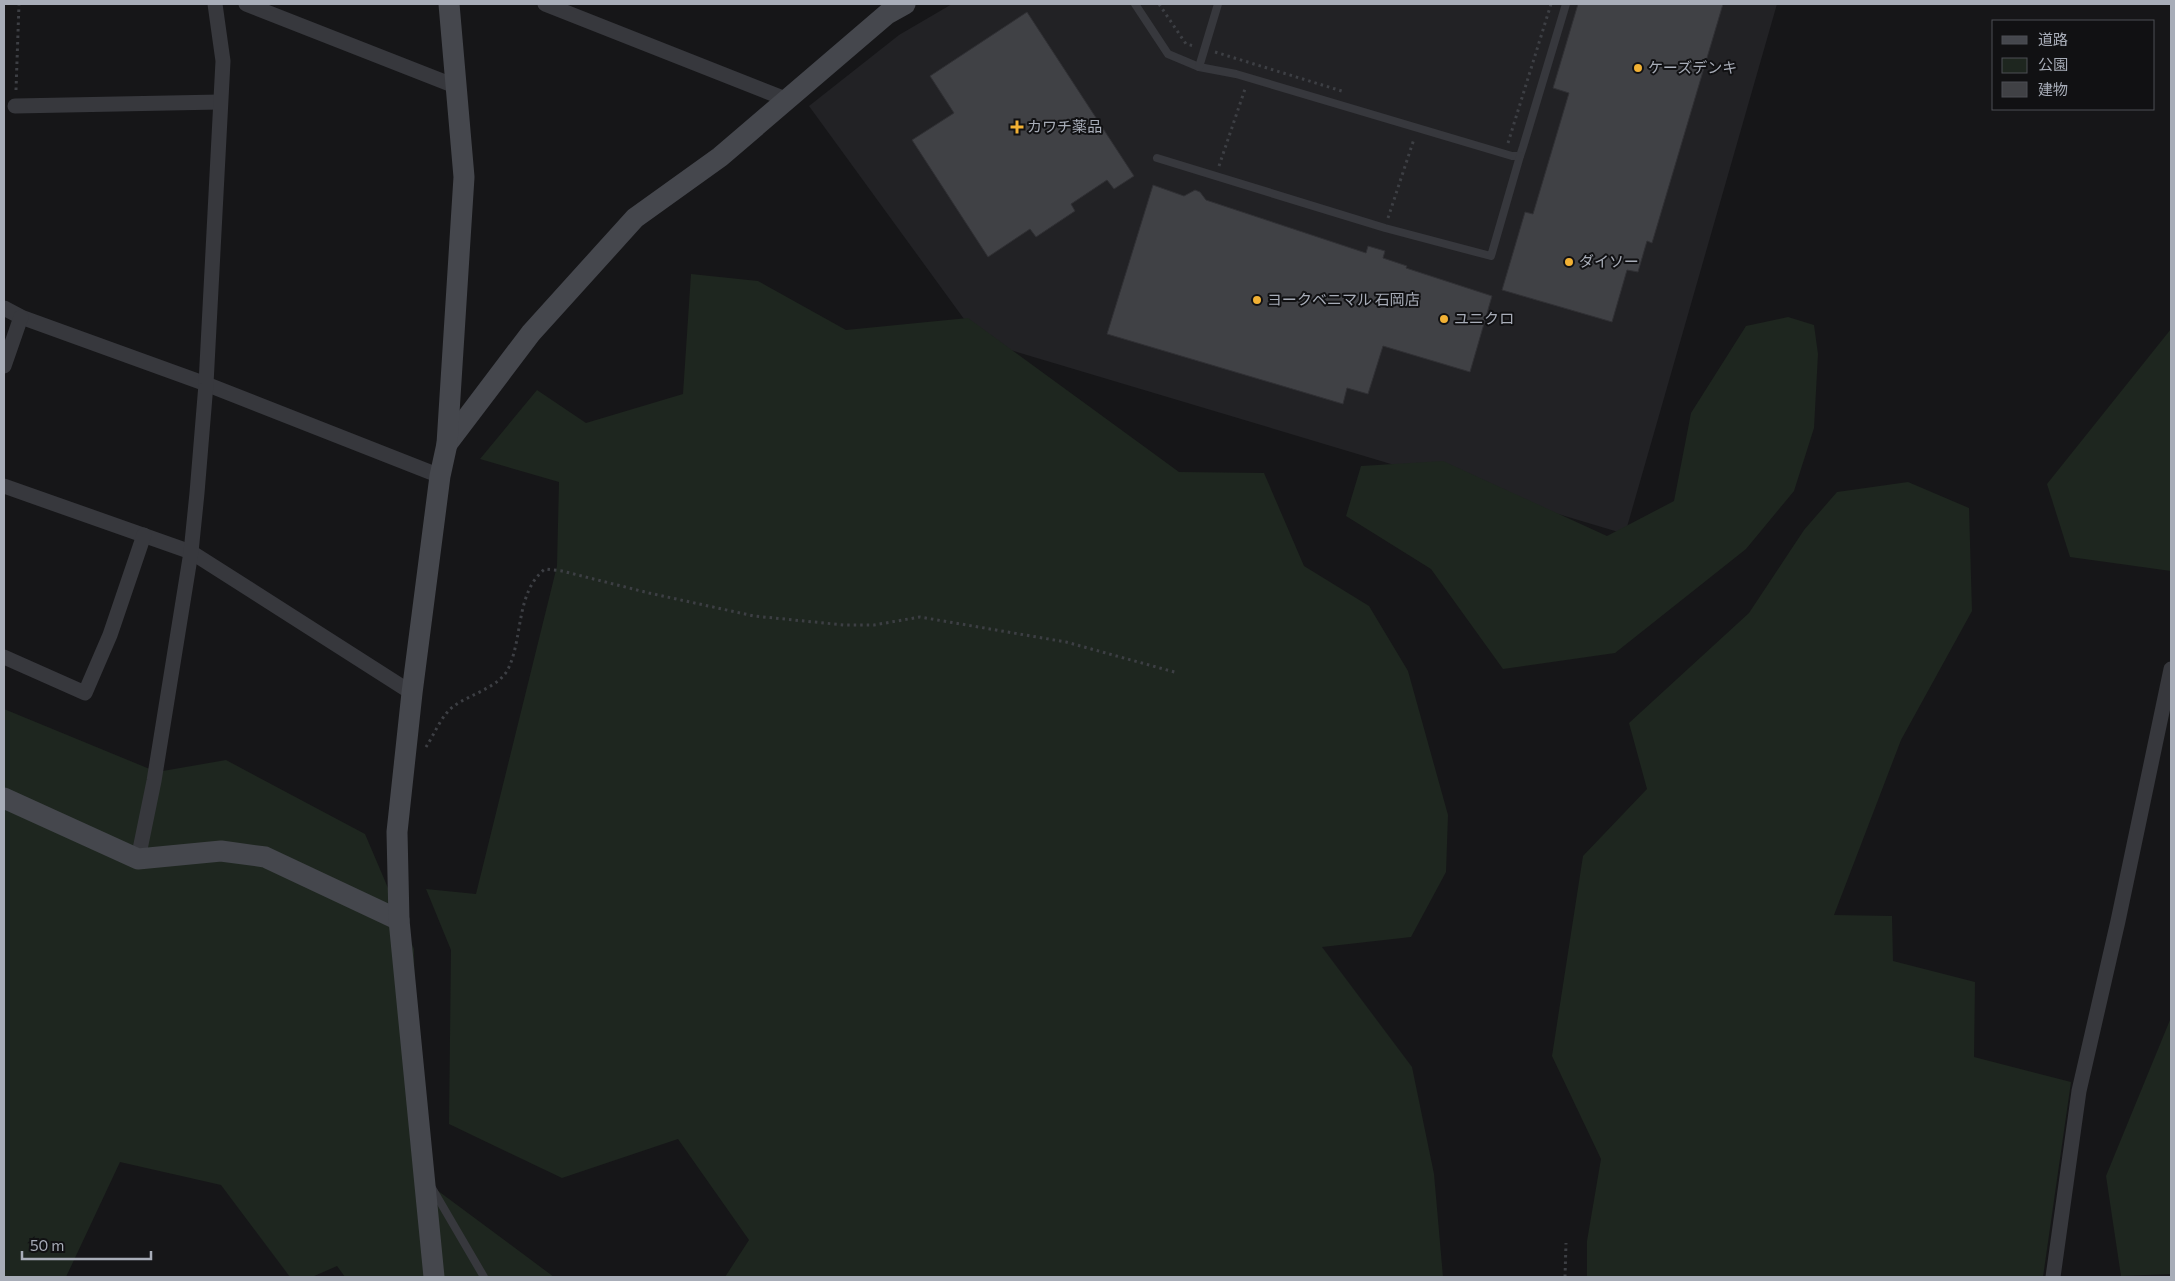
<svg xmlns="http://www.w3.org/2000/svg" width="2175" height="1281" font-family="Commissioner,'Noto Sans JP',sans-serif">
	<rect width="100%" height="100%" fill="#161618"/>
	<polygon fill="#222225" points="952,4 1777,4 1625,534 980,341 809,106 899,35"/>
	<g fill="#1e261f">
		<polygon points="691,274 758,281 846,330 968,318 1179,472 1264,473 1304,566 1369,606 1408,671 1448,815 1446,872 1411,937 1322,947 1412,1067 1434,1174 1443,1277 725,1277 749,1240 678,1139 562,1178 449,1124 451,950 426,889 476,894 557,566 559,482 480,459 537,390 586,423 683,394"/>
		<polygon points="1788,317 1814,325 1818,354 1814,428 1794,491 1746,549 1615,653 1503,669 1431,569 1346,516 1361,466 1443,461 1607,536 1674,501 1691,413 1746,326"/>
		<polygon points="2171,329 2171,571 2070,557 2047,484"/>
		<polygon points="1908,482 1969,508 1972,611 1901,740 1834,915 1892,916 1893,961 1975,982 1974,1057 2071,1082 2043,1277 1587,1277 1587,1241 1601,1159 1552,1056 1583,856 1647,789 1629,723 1749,613 1804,530 1837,492"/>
		<polygon points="4,709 157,772 226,760 365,834 414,949 418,1176 554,1277 345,1277 337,1266 312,1277 290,1277 221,1185 120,1162 66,1277 4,1277"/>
		<polygon points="2171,1006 2171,1274 2121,1276 2106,1176 2170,1020"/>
	</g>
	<g fill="#404145" stroke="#303034">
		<polygon points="1578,4 1723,4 1652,243 1647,241 1638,272 1627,270 1612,322 1502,290 1525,212 1533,214 1569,93 1553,88"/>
		<polygon points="1027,12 1134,176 1114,189 1107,180 1071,204 1075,211 1036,237 1030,229 988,257 912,140 954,113 930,76"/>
		<polygon points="1153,185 1184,196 1195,190 1200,192 1206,200 1366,253 1368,246 1385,251 1383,258 1407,266 1406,268 1492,296 1470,372 1383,346 1368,394 1347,388 1343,404 1107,334"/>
	</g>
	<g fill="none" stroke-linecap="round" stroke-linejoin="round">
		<g stroke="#3d3f44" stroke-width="3" stroke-dasharray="2.5 4" stroke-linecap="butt">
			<polyline points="1159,4 1186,44 1194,46"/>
			<polyline points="1215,52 1345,92"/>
			<polyline points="16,90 19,4"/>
			<polyline points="1508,143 1551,4"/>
			<polyline points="1219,166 1245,89"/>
			<polyline points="1388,218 1414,139"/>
			<path d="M426,747c8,-12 16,-33 28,-41 16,-12 47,-19 55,-39 14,-31 7,-75 36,-98l17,2 87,22 105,23 90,9h30l46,-8 146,25 112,31"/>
			<polyline points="1565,1277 1566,1243"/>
		</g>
		<g stroke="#37383d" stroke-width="8">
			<polyline points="1135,4 1168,54 1199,67 1236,74 1512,156 1520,156 1523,147 1566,4"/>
			<polyline points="1199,67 1218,4"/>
			<polyline points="1157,158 1385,228 1491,256 1520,156"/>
			<polyline points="432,1188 484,1277"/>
		</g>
		<g stroke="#37383d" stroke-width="15">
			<polyline points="246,4 455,86"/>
			<polyline points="545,4 788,100"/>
			<polyline points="15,106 220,102"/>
			<polyline points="4,308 21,317 206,384 440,476"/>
			<polyline points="4,366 21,317"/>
			<polyline points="4,486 191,552 412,693"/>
			<polyline points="4,657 85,693 110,635 144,535"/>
			<polyline points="138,859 154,781 191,552 197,493 206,384 223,61 215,4"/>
			<polyline points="2053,1277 2079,1091 2118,921 2171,669"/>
		</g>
		<g stroke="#45474d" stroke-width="21">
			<polyline points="447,444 531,333 635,218 720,157 887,14 905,4"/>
			<polyline points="4,798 138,859 221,851 265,857 399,920"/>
			<polyline points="434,1277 399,920 397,832 412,693 440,476 447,444 464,177 449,4"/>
		</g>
	</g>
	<g fill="#f2b134" stroke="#111113" stroke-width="2">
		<circle cx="1638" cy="68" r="5"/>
		<path d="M1014.5 119.5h5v5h5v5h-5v5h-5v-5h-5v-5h5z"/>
		<circle cx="1569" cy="262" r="5"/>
		<circle cx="1257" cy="300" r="5"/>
		<circle cx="1444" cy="319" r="5"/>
	</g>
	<g text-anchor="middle" stroke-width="4" stroke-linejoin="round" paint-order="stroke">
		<g font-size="15" fill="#a8adb8" stroke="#111113" text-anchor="start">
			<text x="1648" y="73">ケーズデンキ</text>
			<text x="1027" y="132">カワチ薬品</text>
			<text x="1579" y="267">ダイソー</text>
			<text x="1267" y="305">ヨークベニマル 石岡店</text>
			<text x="1454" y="324">ユニクロ</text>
		</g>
	</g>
	<rect width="2175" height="1281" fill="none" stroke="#a8adb8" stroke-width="10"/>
	<rect x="1992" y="20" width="162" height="90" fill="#111113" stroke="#4d4f55"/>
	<rect x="2002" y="36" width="25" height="8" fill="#45474d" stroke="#4d4f55"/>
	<text x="2038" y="45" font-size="15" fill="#a8adb8">道路</text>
	<rect x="2002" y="58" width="25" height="15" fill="#1e261f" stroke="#4d4f55"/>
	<text x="2038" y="70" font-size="15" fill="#a8adb8">公園</text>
	<rect x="2002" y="82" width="25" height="15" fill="#404145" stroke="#4d4f55"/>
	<text x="2038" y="95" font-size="15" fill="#a8adb8">建物</text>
	<path d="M22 1251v8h129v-8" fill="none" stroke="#a8adb8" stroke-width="2.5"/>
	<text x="30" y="1251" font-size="15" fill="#a8adb8" stroke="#111113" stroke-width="4" paint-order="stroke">50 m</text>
</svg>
